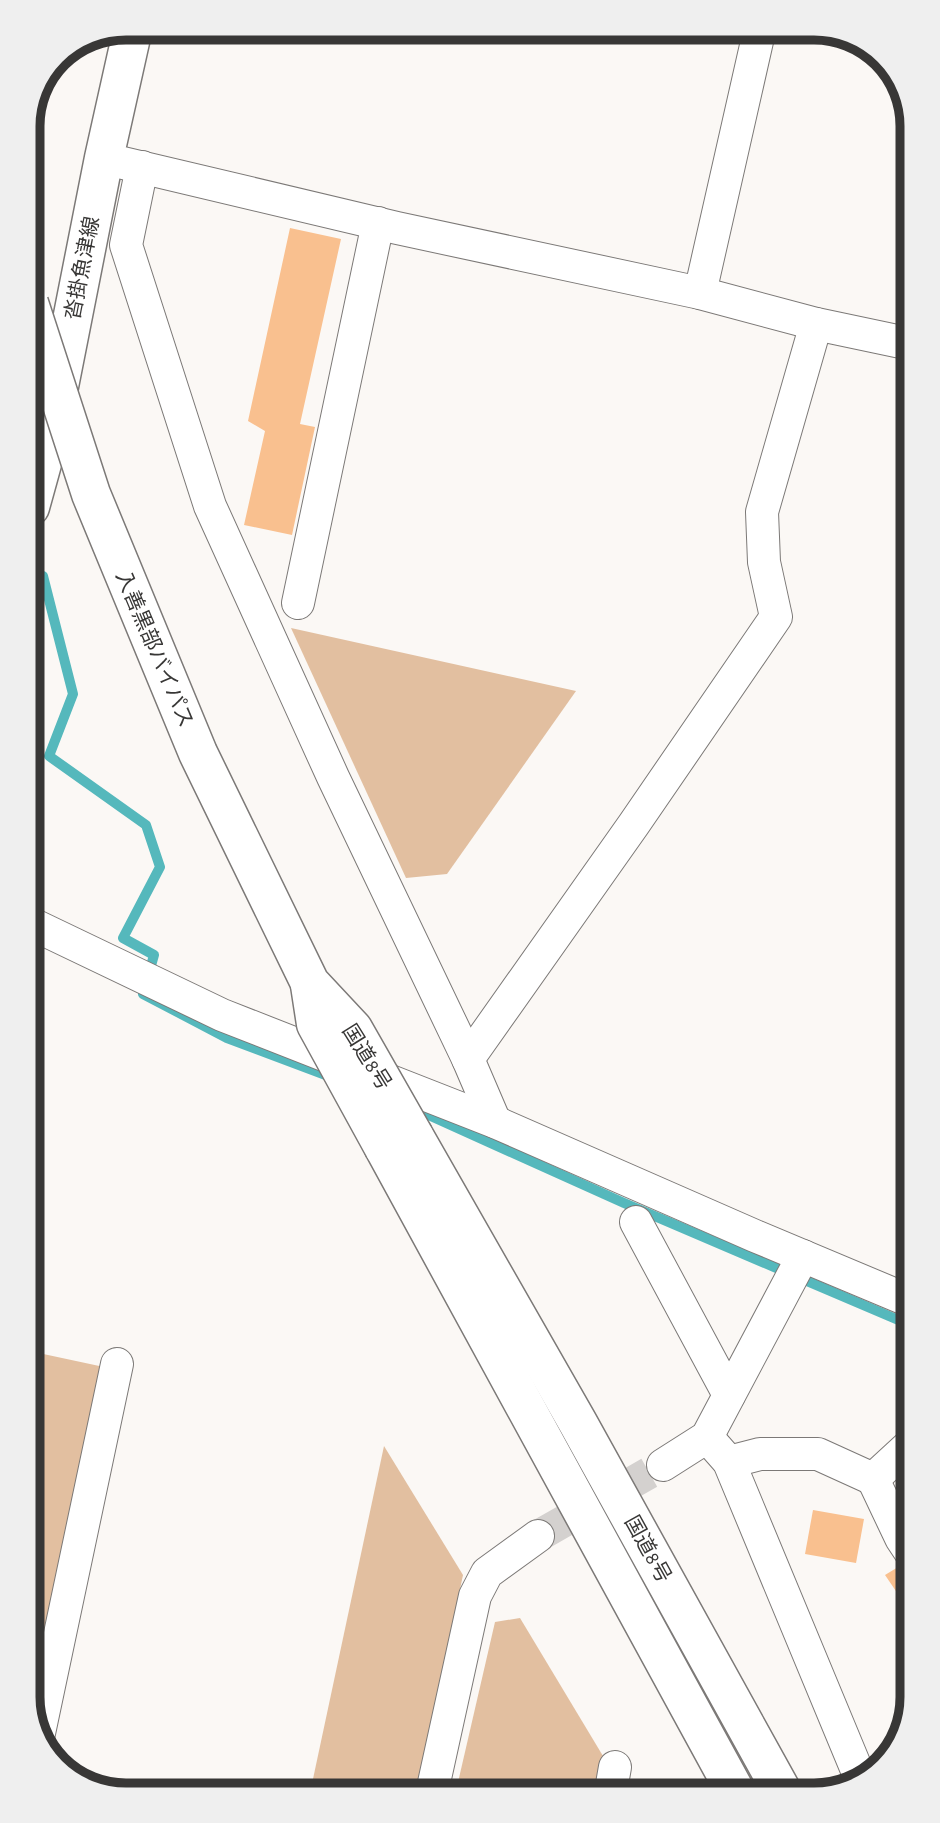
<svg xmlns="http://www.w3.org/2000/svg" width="940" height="1823" font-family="'Alegreya Sans','Noto Sans JP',sans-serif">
	<rect width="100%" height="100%" fill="#fbf8f5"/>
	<g fill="#e2bfa0">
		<polygon points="291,628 576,691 447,874 406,878"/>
		<polygon points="34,1352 104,1367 35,1699"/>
		<polygon points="384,1446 463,1575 417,1792 310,1793"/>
		<polygon points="520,1618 606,1761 600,1790 456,1791 495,1622"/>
	</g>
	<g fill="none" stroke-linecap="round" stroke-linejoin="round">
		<g stroke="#55b8bc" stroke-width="10">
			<polyline points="43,576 73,694 49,756 146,825 160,867 123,938 154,955 149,973"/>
			<polyline points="143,994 227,1038 331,1077"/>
			<polyline points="413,1108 624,1203 910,1325"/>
		</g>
	</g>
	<g fill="#f9c08f">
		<polygon points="290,228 341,239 300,424 315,427 292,535 244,525 265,431 248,421"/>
		<polygon points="813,1510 864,1519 856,1563 805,1554"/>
		<polygon points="903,1564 911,1577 912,1594 902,1600 885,1575"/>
	</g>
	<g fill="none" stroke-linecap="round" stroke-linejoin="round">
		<polyline stroke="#d4d1cf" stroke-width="32" stroke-dasharray="32 16" stroke-linecap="butt" points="538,1536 663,1465"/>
		<defs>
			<g id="minor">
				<polyline points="123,163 397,228 700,293 816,324 906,343"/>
				<polyline points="142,167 126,245 210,506 333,777 468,1059 495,1122"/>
				<polyline points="700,293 760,28"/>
				<polyline points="298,603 378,223"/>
				<polyline points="32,924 222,1015 495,1122 755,1236 910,1301"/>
				<polyline points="468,1059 634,824 776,617 764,562 762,512 816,324"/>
				<polyline points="636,1222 729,1395"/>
				<polyline points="707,1437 729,1462 861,1780"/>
				<polyline points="729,1462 760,1454 818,1454 873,1479 911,1444"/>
				<polyline points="663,1465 707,1437 803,1256"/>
				<polyline points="873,1479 901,1538 911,1553"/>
				<polyline points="38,1738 117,1364"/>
				<polyline points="611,1790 615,1767"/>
				<polyline points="432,1792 475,1596 487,1573 538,1536"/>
			</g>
			<polyline id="secondary" points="30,507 48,442 104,158 133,28"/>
			<g id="trunk">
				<polyline points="414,1136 578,1423 780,1788"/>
				<polyline points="384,1148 734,1789"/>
			</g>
		</defs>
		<use href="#minor" stroke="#7c7977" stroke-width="34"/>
		<use href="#secondary" stroke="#7c7977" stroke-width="41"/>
		<use href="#trunk" stroke="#7c7977" stroke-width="41"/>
		<use href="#minor" stroke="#fff" stroke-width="32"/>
		<use href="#secondary" stroke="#fff" stroke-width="38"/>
		<use href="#trunk" stroke="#fff" stroke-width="38"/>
		<defs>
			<g id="trunk-bridge">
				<polyline points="29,303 91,494 198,753 310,983 353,1029 414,1136"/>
				<polyline points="310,985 316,1024 384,1148"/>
			</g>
		</defs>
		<use href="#trunk-bridge" stroke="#7c7977" stroke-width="41" stroke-linecap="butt"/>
		<use href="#trunk-bridge" stroke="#fff" stroke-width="38"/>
	</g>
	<g text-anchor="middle" stroke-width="7" stroke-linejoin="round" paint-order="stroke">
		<g font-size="21" fill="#383736" stroke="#fff">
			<text transform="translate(82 268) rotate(-79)" y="7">沓掛魚津線</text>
			<text transform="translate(155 649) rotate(67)" y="7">入善黒部バイパス</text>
			<text transform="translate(367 1057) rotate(58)" y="7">国道8号</text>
			<text transform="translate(648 1549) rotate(61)" y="7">国道8号</text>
		</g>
	</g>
	<path d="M0 0H940V1823H0ZM126 40H814A86 86 0 0 1 900 126V1697A86 86 0 0 1 814 1783H126A86 86 0 0 1 40 1697V126A86 86 0 0 1 126 40Z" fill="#efefef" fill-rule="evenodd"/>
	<path fill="none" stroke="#383736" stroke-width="9" d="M126 40H814A86 86 0 0 1 900 126V1697A86 86 0 0 1 814 1783H126A86 86 0 0 1 40 1697V126A86 86 0 0 1 126 40Z"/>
</svg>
